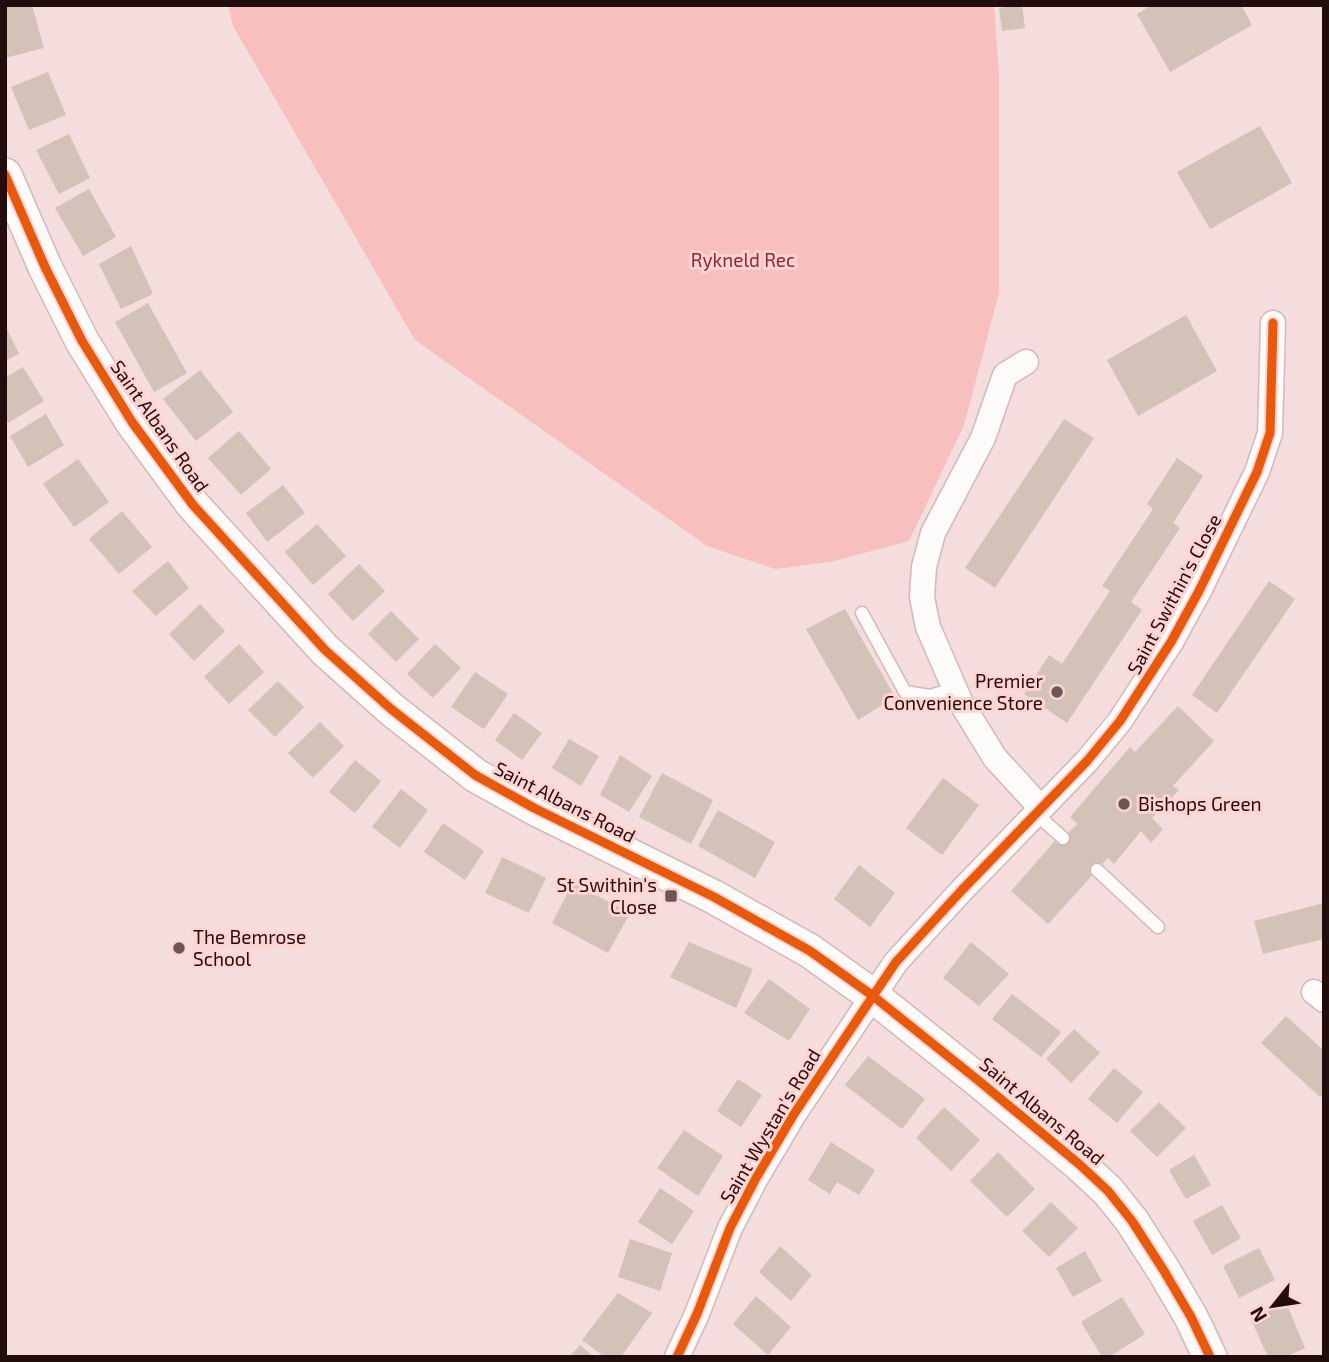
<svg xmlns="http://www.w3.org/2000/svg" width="1329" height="1362" font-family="'Exo 2',sans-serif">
	<rect width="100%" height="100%" fill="#f4dddc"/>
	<polygon fill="#f7bfbe" points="228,5 994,5 999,74 999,293 964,425 909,541 830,562 775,569 707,546 415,340 233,26"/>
	<g fill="#d2c2b7">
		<polygon points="10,5 32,5 44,48 5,58 5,7"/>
		<polygon points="1022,5 1025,28 1002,31 999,8"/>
		<polygon points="1152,5 1241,5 1252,25 1170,72 1137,14"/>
		<polygon points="48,72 66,115 29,130 11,87"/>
		<polygon points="1260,126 1292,183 1210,229 1177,172"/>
		<polygon points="69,134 90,178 59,194 36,150"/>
		<polygon points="89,189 116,237 83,256 55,208"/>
		<polygon points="131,246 153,294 121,309 99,264"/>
		<polygon points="148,303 187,373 154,392 115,322"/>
		<polygon points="1186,315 1217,371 1138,416 1107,360"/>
		<polygon points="5,325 19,354 5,361"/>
		<polygon points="23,367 44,401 8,423 5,418 5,378"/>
		<polygon points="200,370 233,412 196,441 163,399"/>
		<polygon points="46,414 64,445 28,467 10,436"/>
		<polygon points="1064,419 1094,438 995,588 965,568"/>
		<polygon points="239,431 271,469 241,495 208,458"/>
		<polygon points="1177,458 1203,476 1173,523 1180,528 1131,602 1142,610 1067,723 1024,694 1049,655 1062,664 1110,591 1102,586 1153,509 1147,504"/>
		<polygon points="78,459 109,502 74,527 43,484"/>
		<polygon points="283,485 305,513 267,542 246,513"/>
		<polygon points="122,511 152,547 119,574 89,539"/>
		<polygon points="317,524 346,556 313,585 285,552"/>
		<polygon points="168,561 189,588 156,616 132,591"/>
		<polygon points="359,564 385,591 353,621 328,594"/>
		<polygon points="1269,581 1295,599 1217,713 1192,695"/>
		<polygon points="200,604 225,631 194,661 169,634"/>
		<polygon points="845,609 895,697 858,720 806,629"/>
		<polygon points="391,611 419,639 396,662 368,634"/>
		<polygon points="239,644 264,672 229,704 204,677"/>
		<polygon points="435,644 461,668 433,698 407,674"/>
		<polygon points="475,672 508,694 484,729 451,707"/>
		<polygon points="278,681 304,707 275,737 248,710"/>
		<polygon points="1178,706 1214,741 1173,786 1179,790 1152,818 1163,829 1151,843 1141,831 1114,864 1108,858 1048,924 1011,891 1055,841 1057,844 1077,824 1070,817 1130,747 1135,752"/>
		<polygon points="514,713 542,733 522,760 495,740"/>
		<polygon points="320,722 344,746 313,778 288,753"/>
		<polygon points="569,739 599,756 581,786 552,768"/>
		<polygon points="620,755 652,776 629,812 600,795"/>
		<polygon points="355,760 381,781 355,813 329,792"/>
		<polygon points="662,773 713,800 691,844 639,817"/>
		<polygon points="943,778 979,805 942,855 906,828"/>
		<polygon points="401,789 428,810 400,848 372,827"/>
		<polygon points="718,810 775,842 755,878 698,846"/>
		<polygon points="443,823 484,851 465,880 424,852"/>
		<polygon points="502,857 546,878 529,913 485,893"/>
		<polygon points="859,865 895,893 870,927 834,899"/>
		<polygon points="573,883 630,913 608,953 552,923"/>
		<polygon points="1324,903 1324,939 1263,954 1254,921"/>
		<polygon points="689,942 753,969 736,1008 670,977"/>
		<polygon points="971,942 1009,974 979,1006 943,978"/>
		<polygon points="769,979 810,1009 789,1041 744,1013"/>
		<polygon points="1012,994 1061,1032 1041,1057 992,1019"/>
		<polygon points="1286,1016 1324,1051 1324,1093 1320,1097 1261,1043"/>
		<polygon points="1074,1029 1100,1053 1071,1083 1046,1059"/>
		<polygon points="868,1056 925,1099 902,1129 845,1085"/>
		<polygon points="1114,1068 1143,1092 1117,1123 1088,1099"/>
		<polygon points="738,1079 762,1095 741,1127 717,1111"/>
		<polygon points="1159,1102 1186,1128 1157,1157 1130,1131"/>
		<polygon points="944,1107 980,1140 951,1171 916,1138"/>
		<polygon points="684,1130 723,1156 698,1196 657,1168"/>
		<polygon points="831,1142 875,1170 859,1195 837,1182 830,1194 808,1180"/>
		<polygon points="998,1152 1035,1189 1007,1217 970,1181"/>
		<polygon points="1194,1155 1211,1185 1186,1199 1169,1170"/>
		<polygon points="660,1188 694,1211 672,1244 638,1222"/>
		<polygon points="1051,1202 1078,1228 1049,1257 1022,1231"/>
		<polygon points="1222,1205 1241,1238 1212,1255 1193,1221"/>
		<polygon points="630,1239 672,1253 660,1291 618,1277"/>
		<polygon points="780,1246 812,1275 791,1301 759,1272"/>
		<polygon points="1259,1248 1275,1280 1239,1298 1223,1266"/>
		<polygon points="1085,1251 1102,1281 1073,1297 1056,1268"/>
		<polygon points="618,1293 652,1313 621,1357 605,1357 582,1340"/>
		<polygon points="756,1296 791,1327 768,1355 733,1324"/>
		<polygon points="1122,1297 1145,1334 1109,1357 1102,1357 1081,1322"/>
		<polygon points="1285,1300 1305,1348 1285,1357 1268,1357 1249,1315"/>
		<polygon points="580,1345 594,1357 569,1357"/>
	</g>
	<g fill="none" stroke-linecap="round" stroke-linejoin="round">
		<defs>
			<g id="lane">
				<polyline points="862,613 905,692 930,696 953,689"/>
				<polyline points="1035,813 1063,838"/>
				<polyline points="1097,870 1158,927"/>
			</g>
			<g id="street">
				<polyline points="1026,362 1005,375 983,438 933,533 924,567 922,597 928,627 960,701 995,758 1041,808"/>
				<polyline points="1314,992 1324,1000"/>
				<polyline points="677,1357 697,1314 730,1228 756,1178 794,1114 873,996 896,962 962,890 1087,761 1120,721 1171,642 1199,591 1257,472 1270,433 1273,323"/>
			</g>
			<polyline id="secondary" points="5,175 45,267 82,341 132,422 193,505 325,650 391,709 475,775 534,808 714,897 810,951 873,996 979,1081 1079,1164 1108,1191 1132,1221 1164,1271 1191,1317 1210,1357"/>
		</defs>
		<use href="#lane" stroke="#d0b9b9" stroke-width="15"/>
		<use href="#street" stroke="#d0b9b9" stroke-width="27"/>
		<use href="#secondary" stroke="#d0b9b9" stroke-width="36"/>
		<use href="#lane" stroke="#fdfafa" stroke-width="12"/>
		<use href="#street" stroke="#fdfafa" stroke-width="24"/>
		<use href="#secondary" stroke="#fdfafa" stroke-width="33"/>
		<defs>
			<g id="cycleway">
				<polyline points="5,175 45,267 82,341 132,422 193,505 325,650 391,709 475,775 534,808 714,897 810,951 873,996 979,1081 1079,1164 1108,1191 1132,1221 1164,1271 1191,1317 1210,1357"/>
				<polyline points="677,1357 697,1314 730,1228 756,1178 794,1114 873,996 896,962 962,890 1087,761 1120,721 1171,642 1199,591 1257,472 1270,433 1273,323"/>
			</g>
		</defs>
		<use href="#cycleway" stroke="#fed4d2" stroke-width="13"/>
		<use href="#cycleway" stroke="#e8590c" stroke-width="9"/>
	</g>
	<g fill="#6c5555" stroke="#fed4d2" stroke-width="2.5">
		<circle cx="1057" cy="692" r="7"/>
		<circle cx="1124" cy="804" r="7"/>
		<rect x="664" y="889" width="14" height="14" rx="3.5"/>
		<circle cx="179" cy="948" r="7"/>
	</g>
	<g text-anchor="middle" stroke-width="6" stroke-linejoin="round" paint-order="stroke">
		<g font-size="19" fill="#8d2830" stroke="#fed4d2">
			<text x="743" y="267">Rykneld Rec</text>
		</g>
		<g font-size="19" fill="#220c0c" stroke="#fed4d2">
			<text transform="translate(160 426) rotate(55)" y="7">Saint Albans Road</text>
			<text transform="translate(1174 594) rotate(-62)" y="7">Saint Swithin's Close</text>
			<text transform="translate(565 802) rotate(27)" y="7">Saint Albans Road</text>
			<text transform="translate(1042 1111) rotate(40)" y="7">Saint Albans Road</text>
			<text transform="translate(770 1126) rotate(-59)" y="7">Saint Wystan's Road</text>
		</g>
		<g font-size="19" fill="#220c0c" stroke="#fed4d2" text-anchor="end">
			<text x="1043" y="688">Premier<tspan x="1043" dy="22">Convenience Store</tspan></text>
			<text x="1138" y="811" text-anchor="start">Bishops Green</text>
			<text x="657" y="892">St Swithin's<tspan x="657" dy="22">Close</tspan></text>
			<text x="193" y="944" text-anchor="start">The Bemrose<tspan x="193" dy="22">School</tspan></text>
		</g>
	</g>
	<rect width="1329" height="1362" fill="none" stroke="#220c0c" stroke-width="14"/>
	<g transform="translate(1273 1306) rotate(240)" stroke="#fed4d2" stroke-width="5" paint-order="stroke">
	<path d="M0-5L12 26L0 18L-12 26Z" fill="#220c0c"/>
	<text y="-10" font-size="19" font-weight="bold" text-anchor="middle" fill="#220c0c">N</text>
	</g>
</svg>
